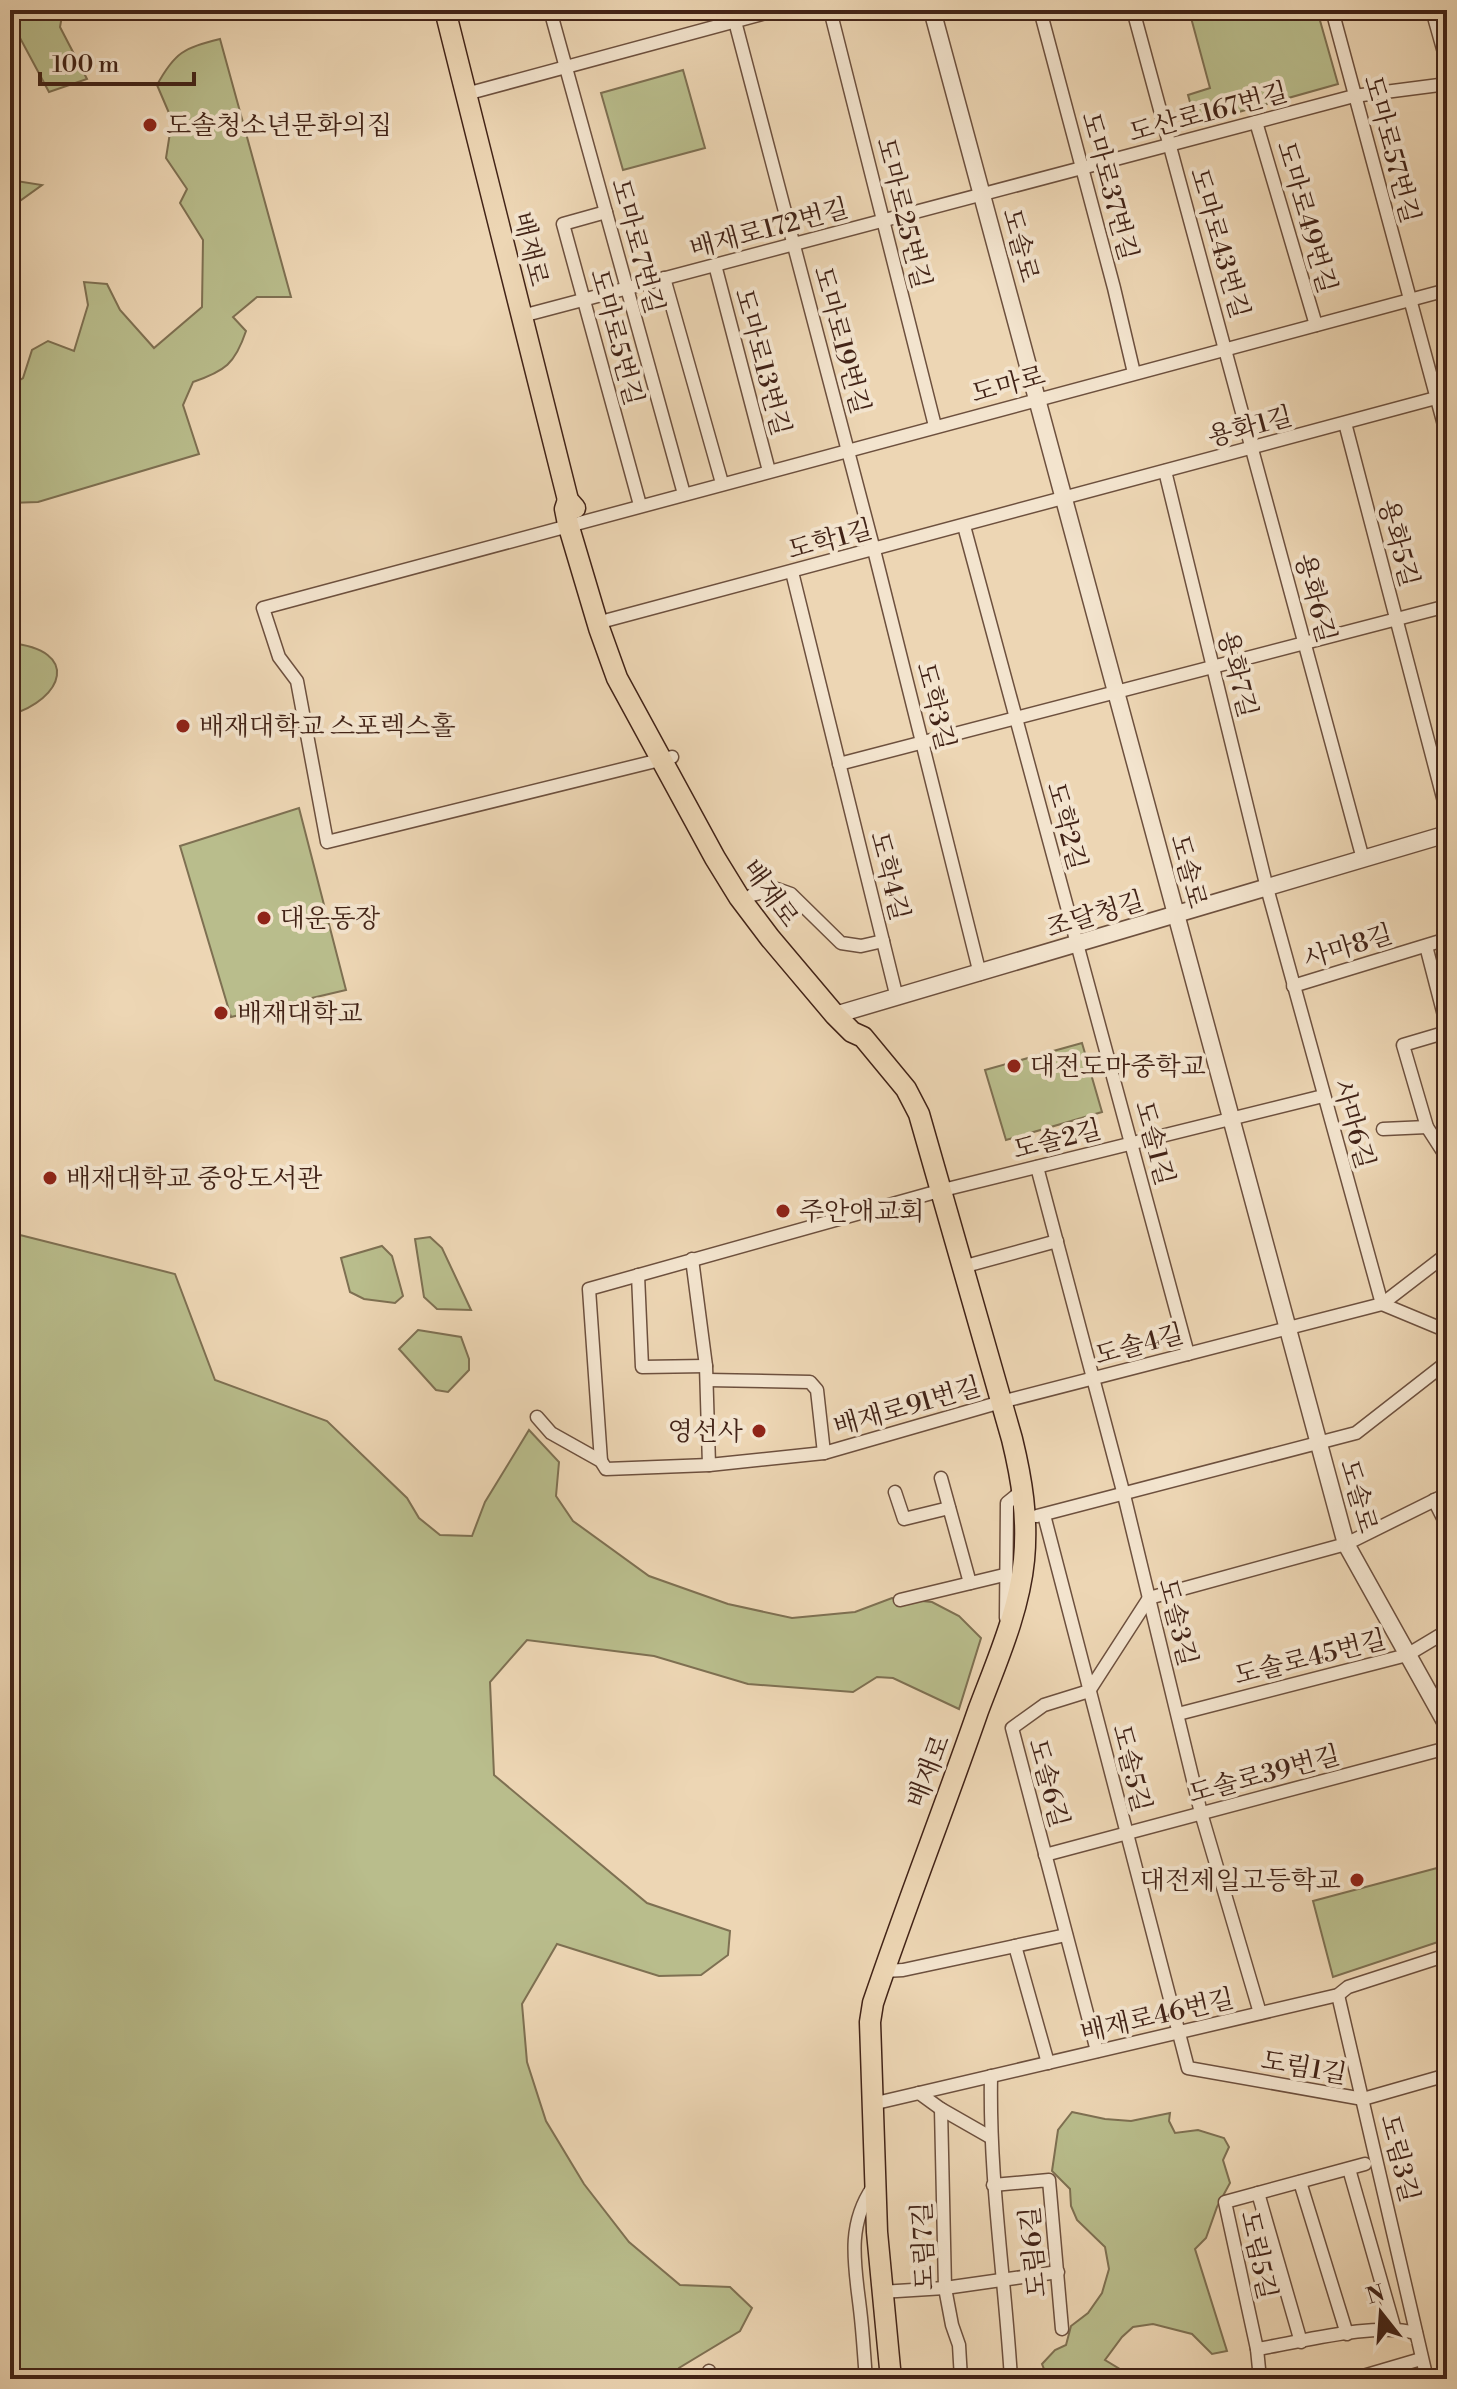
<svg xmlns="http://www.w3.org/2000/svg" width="1457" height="2389" font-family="'Libre Bodoni','Noto Serif KR',serif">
	<rect width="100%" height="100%" fill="#edd6b4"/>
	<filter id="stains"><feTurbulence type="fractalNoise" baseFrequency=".0025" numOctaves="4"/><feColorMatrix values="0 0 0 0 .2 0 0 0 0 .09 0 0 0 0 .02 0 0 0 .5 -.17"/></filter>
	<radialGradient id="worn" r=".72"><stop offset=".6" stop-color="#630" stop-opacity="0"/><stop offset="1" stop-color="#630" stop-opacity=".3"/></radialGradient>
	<g fill="#b9bd8c" stroke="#7e7052" stroke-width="2">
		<polygon points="10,10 63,10 60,27 87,79 49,92 19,36 10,33"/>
		<polygon points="1203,10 1317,10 1338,84 1196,124 1188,95 1210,88 1190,14"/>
		<path d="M220,39l71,258h-34l-24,20 13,14c-11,33 -21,40 -53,51l-10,23 16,49 -161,48 -28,1v-117l13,-8 9,-28 16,-9 26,10 14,-46 -4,-23 23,2 13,26 34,38 48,-41 1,-67 -23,-37 7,-14 -21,-31 6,-38 -15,-35c18,-33 27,-37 63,-46z"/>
		<polygon points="683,70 705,148 623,170 601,93"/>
		<polygon points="10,180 42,185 10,208"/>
		<path d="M10,643c71,7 54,56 0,72z"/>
		<polygon points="299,808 346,990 231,1017 180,846"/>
		<polygon points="1082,1043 1102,1112 1006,1140 985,1070"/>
		<polygon points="20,1235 175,1274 215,1380 327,1421 407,1498 419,1518 440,1535 472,1536 485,1502 529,1430 559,1462 556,1496 573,1521 649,1576 728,1604 792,1618 855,1612 892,1598 932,1602 959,1616 981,1638 959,1709 893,1678 877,1677 853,1692 748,1684 654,1656 527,1640 490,1682 494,1775 647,1903 730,1931 728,1955 701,1975 659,1976 557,1944 522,2004 527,2062 546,2121 584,2184 629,2242 680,2285 730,2287 752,2308 740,2331 679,2368 671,2379 10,2379 10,1237"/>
		<polygon points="430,1237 442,1248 471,1310 437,1309 424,1297 415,1239"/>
		<polygon points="382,1246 392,1256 403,1296 395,1303 364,1299 350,1292 341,1258"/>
		<polygon points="418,1330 461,1337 469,1359 469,1370 448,1392 436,1390 399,1349"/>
		<polygon points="1437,1868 1447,1903 1447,1939 1333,1977 1313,1901"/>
		<polygon points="1072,2112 1105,2119 1131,2121 1170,2113 1169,2121 1175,2133 1198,2130 1224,2138 1229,2147 1223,2160 1230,2183 1217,2207 1206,2238 1195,2249 1227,2351 1212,2354 1192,2334 1153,2324 1133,2327 1122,2337 1105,2360 1123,2371 1126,2379 1048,2379 1042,2364 1055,2350 1066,2345 1071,2326 1088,2313 1102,2293 1109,2269 1105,2247 1077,2220 1071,2206 1070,2189 1052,2171 1058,2130"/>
	</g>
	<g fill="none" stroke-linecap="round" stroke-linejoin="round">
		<defs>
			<g id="minor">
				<polyline points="550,10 684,494"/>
				<polyline points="732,10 874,550 980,974"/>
				<polyline points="830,10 935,426"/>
				<polyline points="1040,10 1114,288 1134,373"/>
				<polyline points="1133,10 1363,859"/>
				<polyline points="1332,10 1447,436"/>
				<polyline points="1432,10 1447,63"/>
				<polyline points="466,94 777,10"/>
				<polyline points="1256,122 1316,325"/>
				<polyline points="606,212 563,224 640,505"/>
				<polyline points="715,265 769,471"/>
				<polyline points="664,278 722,483"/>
				<polyline points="522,316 1354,96 1447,84"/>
				<polyline points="1345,423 1447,813"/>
				<polyline points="1165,471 1267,888 1382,1304 1447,1331"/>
				<polyline points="964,526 1188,1354"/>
				<polyline points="792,572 897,998"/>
				<polyline points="608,620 1447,395"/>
				<polyline points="672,757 327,842 297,681 279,657 263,608 1447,290"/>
				<polyline points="839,764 1447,606"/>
				<polyline points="752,895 777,889 791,894 841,943 861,946 883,941"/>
				<polyline points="1426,946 1447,1027"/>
				<polyline points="1293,986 1447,939"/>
				<polyline points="1447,1032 1403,1045 1427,1127 1447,1158"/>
				<polyline points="1383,1129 1427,1127"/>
				<polyline points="1037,1167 1124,1495 1201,1813 1260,2013"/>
				<polyline points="692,1259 706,1366 709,1465"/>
				<polyline points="962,1267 1057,1241"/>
				<polyline points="638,1275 642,1367 706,1366"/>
				<polyline points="707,1380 810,1382 817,1390 824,1453"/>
				<polyline points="537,1417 551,1433 601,1461 606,1469 709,1465 824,1453 1001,1402 1382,1304 1447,1254"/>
				<polyline points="601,1461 589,1289 939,1191 1323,1096"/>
				<polyline points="941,1478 970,1583"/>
				<polyline points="895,1492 904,1519 949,1508"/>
				<polyline points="1434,1500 1447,1526"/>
				<polyline points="1044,1515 1188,2068 1363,2099 1447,2075"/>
				<polyline points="1037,1516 1356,1433 1447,1362"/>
				<polyline points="900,1600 1004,1575"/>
				<polyline points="1006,1618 1007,1503 1024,1489"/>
				<polyline points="1178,1714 1407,1655 1447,1631"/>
				<polyline points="1045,1855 1447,1748"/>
				<polyline points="1015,1946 1048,2063"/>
				<polyline points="884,1971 903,1970 1066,1935"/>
				<polyline points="1338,1995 1427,2379"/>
				<polyline points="1097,2051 1012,1728 1044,1705 1089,1691 1149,1598 1346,1544 1447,1494"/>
				<path d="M991,2076c-2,102 14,202 20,303"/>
				<polyline points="919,2093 941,2109 990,2137"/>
				<polyline points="872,2104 1338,1995 1348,1987 1447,1955"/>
				<polyline points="941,2109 945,2288 952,2325 959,2345 961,2379"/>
				<polyline points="1349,2169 1395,2330"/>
				<polyline points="1300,2182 1347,2334"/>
				<polyline points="993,2185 1049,2180 1062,2329"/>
				<polyline points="1258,2193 1301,2342"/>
				<polyline points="1446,2269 1447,2269"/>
				<polyline points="881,2292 945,2288 1058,2272"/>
				<path d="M1257,2349c45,-7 115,-27 159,-16"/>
				<polyline points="709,2371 710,2379"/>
				<path d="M866,2379c-2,-23 -3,-46 -6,-70 -5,-43 -14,-83 13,-122"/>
				<polyline points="1260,2379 1257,2349 1225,2202 1365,2164"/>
				<polyline points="1353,2379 1421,2359"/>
			</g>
			<g id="tertiary">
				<polyline points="932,10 1346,1544 1447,1725"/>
				<polyline points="835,1015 1447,834"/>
			</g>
			<g id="primary">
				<polyline points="445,10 568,500 575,508"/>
				<path d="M568,500l-3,9 3,15 31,104 18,50 98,180 24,39 31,41 65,77 17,17 11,5 43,52 13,25 93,325c10,41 16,79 12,121 -5,52 -28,103 -46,151 -34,98 -72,194 -105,292l-3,19 7,210 14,147"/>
			</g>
		</defs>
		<use href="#minor" stroke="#6d503e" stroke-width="15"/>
		<use href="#tertiary" stroke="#6d503e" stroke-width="19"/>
		<use href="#primary" stroke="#422317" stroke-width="23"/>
		<use href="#minor" stroke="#f3e4ce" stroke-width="12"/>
		<use href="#tertiary" stroke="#f3e4ce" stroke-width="16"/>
		<use href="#primary" stroke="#edd6b4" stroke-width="20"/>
	</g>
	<g fill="#8f2418" stroke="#f3e4ce" stroke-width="3">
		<circle cx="150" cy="125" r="8"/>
		<circle cx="183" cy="726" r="8"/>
		<circle cx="264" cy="918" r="8"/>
		<circle cx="221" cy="1013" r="8"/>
		<circle cx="1014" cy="1066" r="8"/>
		<circle cx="50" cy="1178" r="8"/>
		<circle cx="783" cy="1211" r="8"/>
		<circle cx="759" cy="1431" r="8"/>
		<circle cx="1357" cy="1880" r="8"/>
	</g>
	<g text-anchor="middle" stroke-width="8" stroke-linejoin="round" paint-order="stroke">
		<g font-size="26" fill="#422317" stroke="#f3e4ce">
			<text transform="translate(1208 112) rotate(-15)" y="9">도산로167번길</text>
			<text transform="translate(1392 149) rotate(75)" y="9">도마로57번길</text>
			<text transform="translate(1110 186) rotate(75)" y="9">도마로37번길</text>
			<text transform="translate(904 213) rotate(76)" y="9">도마로25번길</text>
			<text transform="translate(1307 217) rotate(74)" y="9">도마로49번길</text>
			<text transform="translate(769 228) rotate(-15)" y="9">배재로172번길</text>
			<text transform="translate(1220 243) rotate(74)" y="9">도마로43번길</text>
			<text transform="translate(1021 245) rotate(75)" y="9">도솔로</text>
			<text transform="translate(638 246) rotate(75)" y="9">도마로7번길</text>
			<text transform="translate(531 249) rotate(76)" y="9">배재로</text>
			<text transform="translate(617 337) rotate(75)" y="9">도마로5번길</text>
			<text transform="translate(842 340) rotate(75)" y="9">도마로19번길</text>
			<text transform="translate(763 362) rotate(75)" y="9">도마로13번길</text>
			<text transform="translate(1008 384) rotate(-15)" y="9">도마로</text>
			<text transform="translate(1250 426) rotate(-15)" y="9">용화1길</text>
			<text transform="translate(830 539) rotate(-15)" y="9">도학1길</text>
			<text transform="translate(1399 543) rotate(75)" y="9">용화5길</text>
			<text transform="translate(1316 598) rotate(75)" y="9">용화6길</text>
			<text transform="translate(1238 674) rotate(76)" y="9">용화7길</text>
			<text transform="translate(936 706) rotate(76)" y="9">도학3길</text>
			<text transform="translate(1067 826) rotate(75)" y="9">도학2길</text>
			<text transform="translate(1189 871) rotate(75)" y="9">도솔로</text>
			<text transform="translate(890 876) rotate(76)" y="9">도학4길</text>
			<text transform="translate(771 893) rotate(54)" y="9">배재로</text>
			<text transform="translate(1095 914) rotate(-17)" y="9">조달청길</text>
			<text transform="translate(1348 946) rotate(-17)" y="9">사마8길</text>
			<text transform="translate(1354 1124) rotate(74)" y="9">사마6길</text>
			<text transform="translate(1057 1139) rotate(-14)" y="9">도솔2길</text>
			<text transform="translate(1155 1143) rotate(75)" y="9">도솔1길</text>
			<text transform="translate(1139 1344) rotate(-15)" y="9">도솔4길</text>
			<text transform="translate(907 1406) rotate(-16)" y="9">배재로91번길</text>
			<text transform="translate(1359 1496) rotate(74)" y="9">도솔로</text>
			<text transform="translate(1178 1622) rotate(76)" y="9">도솔3길</text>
			<text transform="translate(1310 1657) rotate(-14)" y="9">도솔로45번길</text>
			<text transform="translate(1132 1768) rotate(76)" y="9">도솔5길</text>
			<text transform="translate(928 1771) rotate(-69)" y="9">배재로</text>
			<text transform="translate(1264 1774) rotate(-15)" y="9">도솔로39번길</text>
			<text transform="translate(1049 1783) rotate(75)" y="9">도솔6길</text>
			<text transform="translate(1157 2015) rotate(-13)" y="9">배재로46번길</text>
			<text transform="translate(1304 2067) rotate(10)" y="9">도림1길</text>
			<text transform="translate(1400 2158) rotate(76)" y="9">도림3길</text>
			<text transform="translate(923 2246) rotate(-92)" y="9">도림7길</text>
			<text transform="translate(1033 2252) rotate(-95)" y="9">도림6길</text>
			<text transform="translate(1259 2255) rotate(78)" y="9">도림5길</text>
		</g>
		<g font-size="26" fill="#422317" stroke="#f3e4ce" text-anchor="start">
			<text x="166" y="134">도솔청소년문화의집</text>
			<text x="199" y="735">배재대학교 스포렉스홀</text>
			<text x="280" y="927">대운동장</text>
			<text x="237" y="1022">배재대학교</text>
			<text x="1030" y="1075">대전도마중학교</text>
			<text x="66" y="1187">배재대학교 중앙도서관</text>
			<text x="799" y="1220">주안애교회</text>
			<text x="743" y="1440" text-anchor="end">영선사</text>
			<text x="1341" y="1889" text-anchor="end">대전제일고등학교</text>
		</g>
	</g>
	<rect width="1457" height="2389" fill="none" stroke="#edd6b4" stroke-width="40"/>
	<rect x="12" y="12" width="1433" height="2365" fill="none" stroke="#422317" stroke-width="4"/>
	<rect x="20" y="20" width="1417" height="2349" fill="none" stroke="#422317" stroke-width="2"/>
	<g transform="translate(1381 2313) rotate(343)" stroke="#f3e4ce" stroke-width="6" paint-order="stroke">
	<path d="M0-6L14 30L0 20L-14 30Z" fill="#422317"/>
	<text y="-12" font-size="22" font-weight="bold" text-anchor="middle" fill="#422317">N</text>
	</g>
	<path d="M40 72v12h154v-12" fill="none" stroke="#422317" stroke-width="4"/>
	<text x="52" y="72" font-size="24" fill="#422317" stroke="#f3e4ce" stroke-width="6" paint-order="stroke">100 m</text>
	<rect width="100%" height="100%" filter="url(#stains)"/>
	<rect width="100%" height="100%" fill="url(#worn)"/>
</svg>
